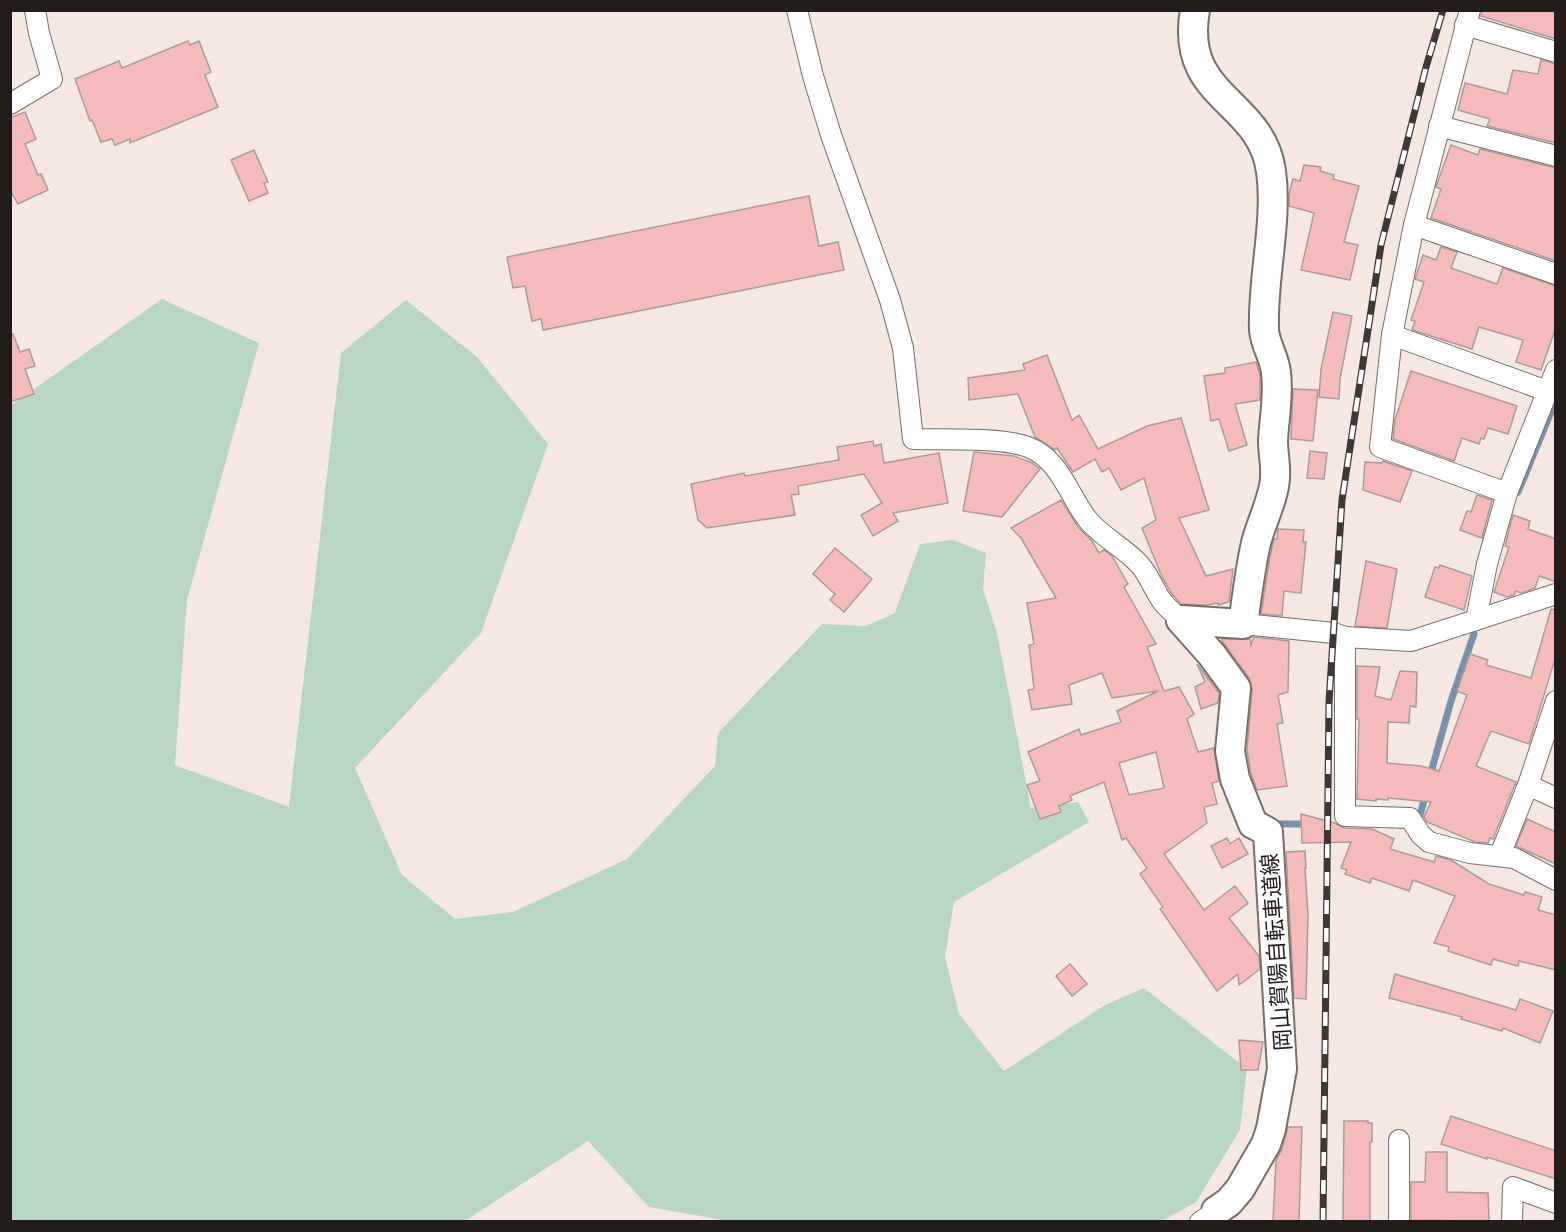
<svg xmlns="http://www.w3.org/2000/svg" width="1566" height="1232" font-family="Cabin,'Noto Sans JP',sans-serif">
	<rect width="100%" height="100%" fill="#f5e8e2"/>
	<polygon fill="#b7d6c4" points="162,299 259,343 187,600 175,765 289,807 341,353 406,300 477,357 548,444 481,633 355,768 402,875 455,919 513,912 627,859 715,766 718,733 822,624 866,626 895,613 920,544 953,540 986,553 983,589 997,633 1031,808 1078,802 1089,822 954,902 945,957 959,1014 1004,1071 1105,1005 1144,988 1247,1069 1240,1130 1196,1202 1160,1222 729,1221 649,1207 588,1141 465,1221 11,1221 10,406"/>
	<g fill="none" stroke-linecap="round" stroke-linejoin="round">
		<g stroke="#7c90ac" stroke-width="7">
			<polyline points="1518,492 1556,400"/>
			<polyline points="1430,776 1451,701 1474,634"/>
			<polyline points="1418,823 1426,793"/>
			<polyline points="1278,824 1310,824"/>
		</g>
	</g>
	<g fill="#f5bbb9" stroke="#a99b9b" stroke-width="1.5" fill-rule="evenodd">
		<polygon points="1482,10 1556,10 1556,39 1481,16"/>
		<polygon points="188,41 190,45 199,41 211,72 205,75 218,107 130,143 130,139 115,145 112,139 101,142 92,120 90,121 75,79 119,61 122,68"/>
		<polygon points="1541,60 1556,64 1556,143 1487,126 1490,119 1458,110 1465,83 1507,94 1513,70 1538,74"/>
		<polygon points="25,112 36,139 25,144 38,175 41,174 48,190 18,204 10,190 10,116 13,117"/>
		<polygon points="1451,145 1478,155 1480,149 1556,168 1556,261 1431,218 1441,189 1436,187 1437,184"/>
		<polygon points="254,150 268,182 264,183 268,193 249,201 231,160"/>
		<polygon points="1304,165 1321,167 1320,171 1334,175 1333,179 1359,186 1344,242 1358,245 1350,280 1301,270 1314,213 1289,206 1289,194 1293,179 1300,181"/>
		<polygon points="809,196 819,246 838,242 844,270 543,330 541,319 532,321 525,286 513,288 507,257"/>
		<polygon points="1441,247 1457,252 1451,268 1497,284 1503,268 1556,286 1556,327 1541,370 1516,362 1523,340 1479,327 1472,349 1412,330 1415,321 1411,320 1424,282 1415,279 1423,255 1436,260"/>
		<polygon points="1333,312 1352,316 1340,379 1339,399 1319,397 1321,369"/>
		<polygon points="13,334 20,352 29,349 35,366 25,369 34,394 10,402 10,335"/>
		<polygon points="1047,355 1072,420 1079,415 1098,449 1147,426 1181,418 1209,510 1179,518 1206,576 1233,569 1229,602 1218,605 1218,603 1207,605 1181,604 1172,594 1162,577 1142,528 1156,520 1144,478 1121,490 1109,468 1102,472 1095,459 1073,472 1057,448 1055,450 1035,437 1018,394 969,400 968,378 1025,370 1023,364"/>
		<polygon points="1256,362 1260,375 1260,400 1235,404 1247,445 1229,451 1219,419 1211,421 1204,376 1225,373 1225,368"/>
		<polygon points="1411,371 1517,406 1508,434 1488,428 1484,439 1481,438 1479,444 1462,438 1454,461 1393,439 1395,420"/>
		<polygon points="1293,389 1318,390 1313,441 1291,439"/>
		<polygon points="873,441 874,446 881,444 884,463 939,453 948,503 893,513 898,521 873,536 861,515 882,503 864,474 798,486 799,494 791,495 795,515 707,528 698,520 691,484 744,473 745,476 839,460 837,447"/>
		<polygon points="1310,451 1327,453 1324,479 1307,478"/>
		<polygon points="974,452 1014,456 1032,463 1040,469 1002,517 963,511"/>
		<polygon points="1383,461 1412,471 1400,502 1363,490 1365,462 1382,463"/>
		<polygon points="1477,495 1492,500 1482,538 1460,530 1467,511 1471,512"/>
		<path d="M1061,500l17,27 14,14 7,12 5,-3 8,6 16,28 -4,3 32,57 -9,3 17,44 15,-4 15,27 -7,5 11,33 16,-4 5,33 -7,2 5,21 -13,3 3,16 -43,31 40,56 31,-24 13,17 -19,15 30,38 1,13 -21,16 -1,-11 -21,17 -57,-82 3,-2 -23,-33 7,-6 -21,-30 -4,2 -18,-58 -34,14 2,4 -13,6 2,6 -21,7 -13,-34 13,-4 -12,-29 51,-23 2,6 40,-13 -4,-11 41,-20 -46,7 -10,-25 -33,12 3,19 -40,6 -4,-20 6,-1 -5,-44 5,-1 -7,-41 29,-5 -35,-60 -10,-10zM1156,752l8,36 -35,7 -10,-32z"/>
		<polygon points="1513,515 1530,521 1528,529 1556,539 1556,582 1539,576 1535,588 1521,593 1516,591 1514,595 1507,597 1494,592 1509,547 1505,546"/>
		<polygon points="1278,529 1304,530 1303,542 1306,542 1301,593 1284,591 1282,616 1261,614 1270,556 1274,539 1277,539"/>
		<polygon points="835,548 872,579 844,612 830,600 835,594 813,574"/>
		<polygon points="1366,561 1397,569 1387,628 1355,626"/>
		<polygon points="1440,565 1472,576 1464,610 1425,597 1435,567 1439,568"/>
		<polygon points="1551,609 1556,610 1556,656 1529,744 1491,731 1476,766 1516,782 1493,839 1490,838 1488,843 1475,842 1427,822 1424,817 1431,802 1388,798 1388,800 1376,799 1376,801 1357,799 1359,719 1357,719 1357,666 1380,667 1375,696 1391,700 1400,671 1417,672 1416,707 1410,706 1409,723 1388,722 1387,763 1421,766 1439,771 1467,695 1457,691 1470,654 1488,660 1486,665 1531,678"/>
		<polygon points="1254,637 1289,641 1288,692 1278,695 1283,723 1277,724 1287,786 1257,790 1251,774 1247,750 1252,689 1249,678 1222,641 1222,639 1250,639 1251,645"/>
		<polygon points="1197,664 1219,693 1218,703 1201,709 1195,687 1205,682"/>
		<polygon points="1301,814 1335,823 1344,828 1372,829 1394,839 1390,849 1434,862 1436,856 1451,860 1489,884 1524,895 1525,892 1542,897 1538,910 1556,915 1556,970 1519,961 1518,966 1493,959 1491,965 1448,951 1449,947 1434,943 1455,896 1413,880 1409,891 1372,878 1370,883 1345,874 1347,870 1341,868 1351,842 1302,843"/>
		<polygon points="1527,819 1556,832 1556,864 1516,846"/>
		<polygon points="1227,838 1230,844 1239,838 1248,854 1222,868 1211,846"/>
		<polygon points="1305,851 1306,868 1305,868 1308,915 1306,999 1294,998 1286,852"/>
		<polygon points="1070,964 1087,984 1072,996 1056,976"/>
		<polygon points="1395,974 1516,1010 1520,999 1553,1011 1540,1043 1503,1028 1502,1031 1461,1019 1462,1017 1389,998"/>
		<polygon points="1239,1040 1263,1042 1258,1070 1241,1070"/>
		<polygon points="1451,1116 1556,1151 1556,1179 1487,1157 1487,1159 1441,1144"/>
		<polygon points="1344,1121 1368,1121 1368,1123 1372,1123 1372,1142 1370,1142 1370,1221 1343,1221"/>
		<polygon points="1288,1127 1302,1127 1299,1221 1273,1221 1276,1160 1282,1149"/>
		<polygon points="1426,1152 1447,1152 1447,1192 1488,1193 1489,1221 1411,1220 1411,1182 1425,1182"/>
	</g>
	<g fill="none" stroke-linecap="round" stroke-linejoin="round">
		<defs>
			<g id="minor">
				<path d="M797,10l16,66 18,59 59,165 13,48 10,91c31,1 89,-2 115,8 32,12 41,49 60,73 15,18 37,28 52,45 9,10 14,25 22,36 5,7 13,13 19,19"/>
				<polyline points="1470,10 1414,225 1392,335 1380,447 1507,493"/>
				<polyline points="1465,25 1556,52"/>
				<polyline points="10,104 52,79 39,33 35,10"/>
				<polyline points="1439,126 1556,156"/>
				<polyline points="1414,225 1556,274"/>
				<polyline points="1392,335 1547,391"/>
				<polyline points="1476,620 1487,564 1507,493 1556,370"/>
				<polyline points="1243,624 1334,633 1345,637 1411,641 1556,594"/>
				<polyline points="1345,637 1345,816 1410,818 1421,835 1429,842 1470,853 1514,858 1556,880"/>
				<polyline points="1528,785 1556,798"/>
				<polyline points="1500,855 1528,785 1556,701"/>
				<polyline points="1399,1140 1399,1222"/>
				<polyline points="1200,1222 1216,1211"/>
				<polyline points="1512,1222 1513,1187 1556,1203"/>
			</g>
			<g id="secondary">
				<path d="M1181,620l62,4c4,-27 7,-55 13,-81 5,-20 18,-45 19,-65 1,-13 -2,-25 -2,-37 1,-22 6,-46 3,-68 -1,-15 -11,-28 -12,-43 -2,-52 14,-108 7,-159 -10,-72 -92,-72 -76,-161"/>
				<polyline points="1181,620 1212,655 1236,688 1230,751 1235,779 1253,824 1268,832 1282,1069 1271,1129 1266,1144 1240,1189 1229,1202 1216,1211"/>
			</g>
		</defs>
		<use href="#minor" stroke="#796e69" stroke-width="22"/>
		<use href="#secondary" stroke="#796e69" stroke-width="32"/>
		<use href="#minor" stroke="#fff" stroke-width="20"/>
		<use href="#secondary" stroke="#fff" stroke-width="28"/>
		<defs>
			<polyline id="rail" points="1323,1222 1329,702 1342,500 1381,245 1426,67 1443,10"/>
		</defs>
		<use href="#rail" stroke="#3d3735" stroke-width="7"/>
		<use href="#rail" stroke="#fff" stroke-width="4.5" stroke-dasharray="14" stroke-linecap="butt"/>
	</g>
	<g text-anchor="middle" stroke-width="5" stroke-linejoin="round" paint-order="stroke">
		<g font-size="22" fill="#221d1b" stroke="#fff">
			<text transform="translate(1276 952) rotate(-94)" y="8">岡山賀陽自転車道線</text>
		</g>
	</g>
	<rect width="1566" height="1232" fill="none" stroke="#221d1b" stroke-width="24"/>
</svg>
